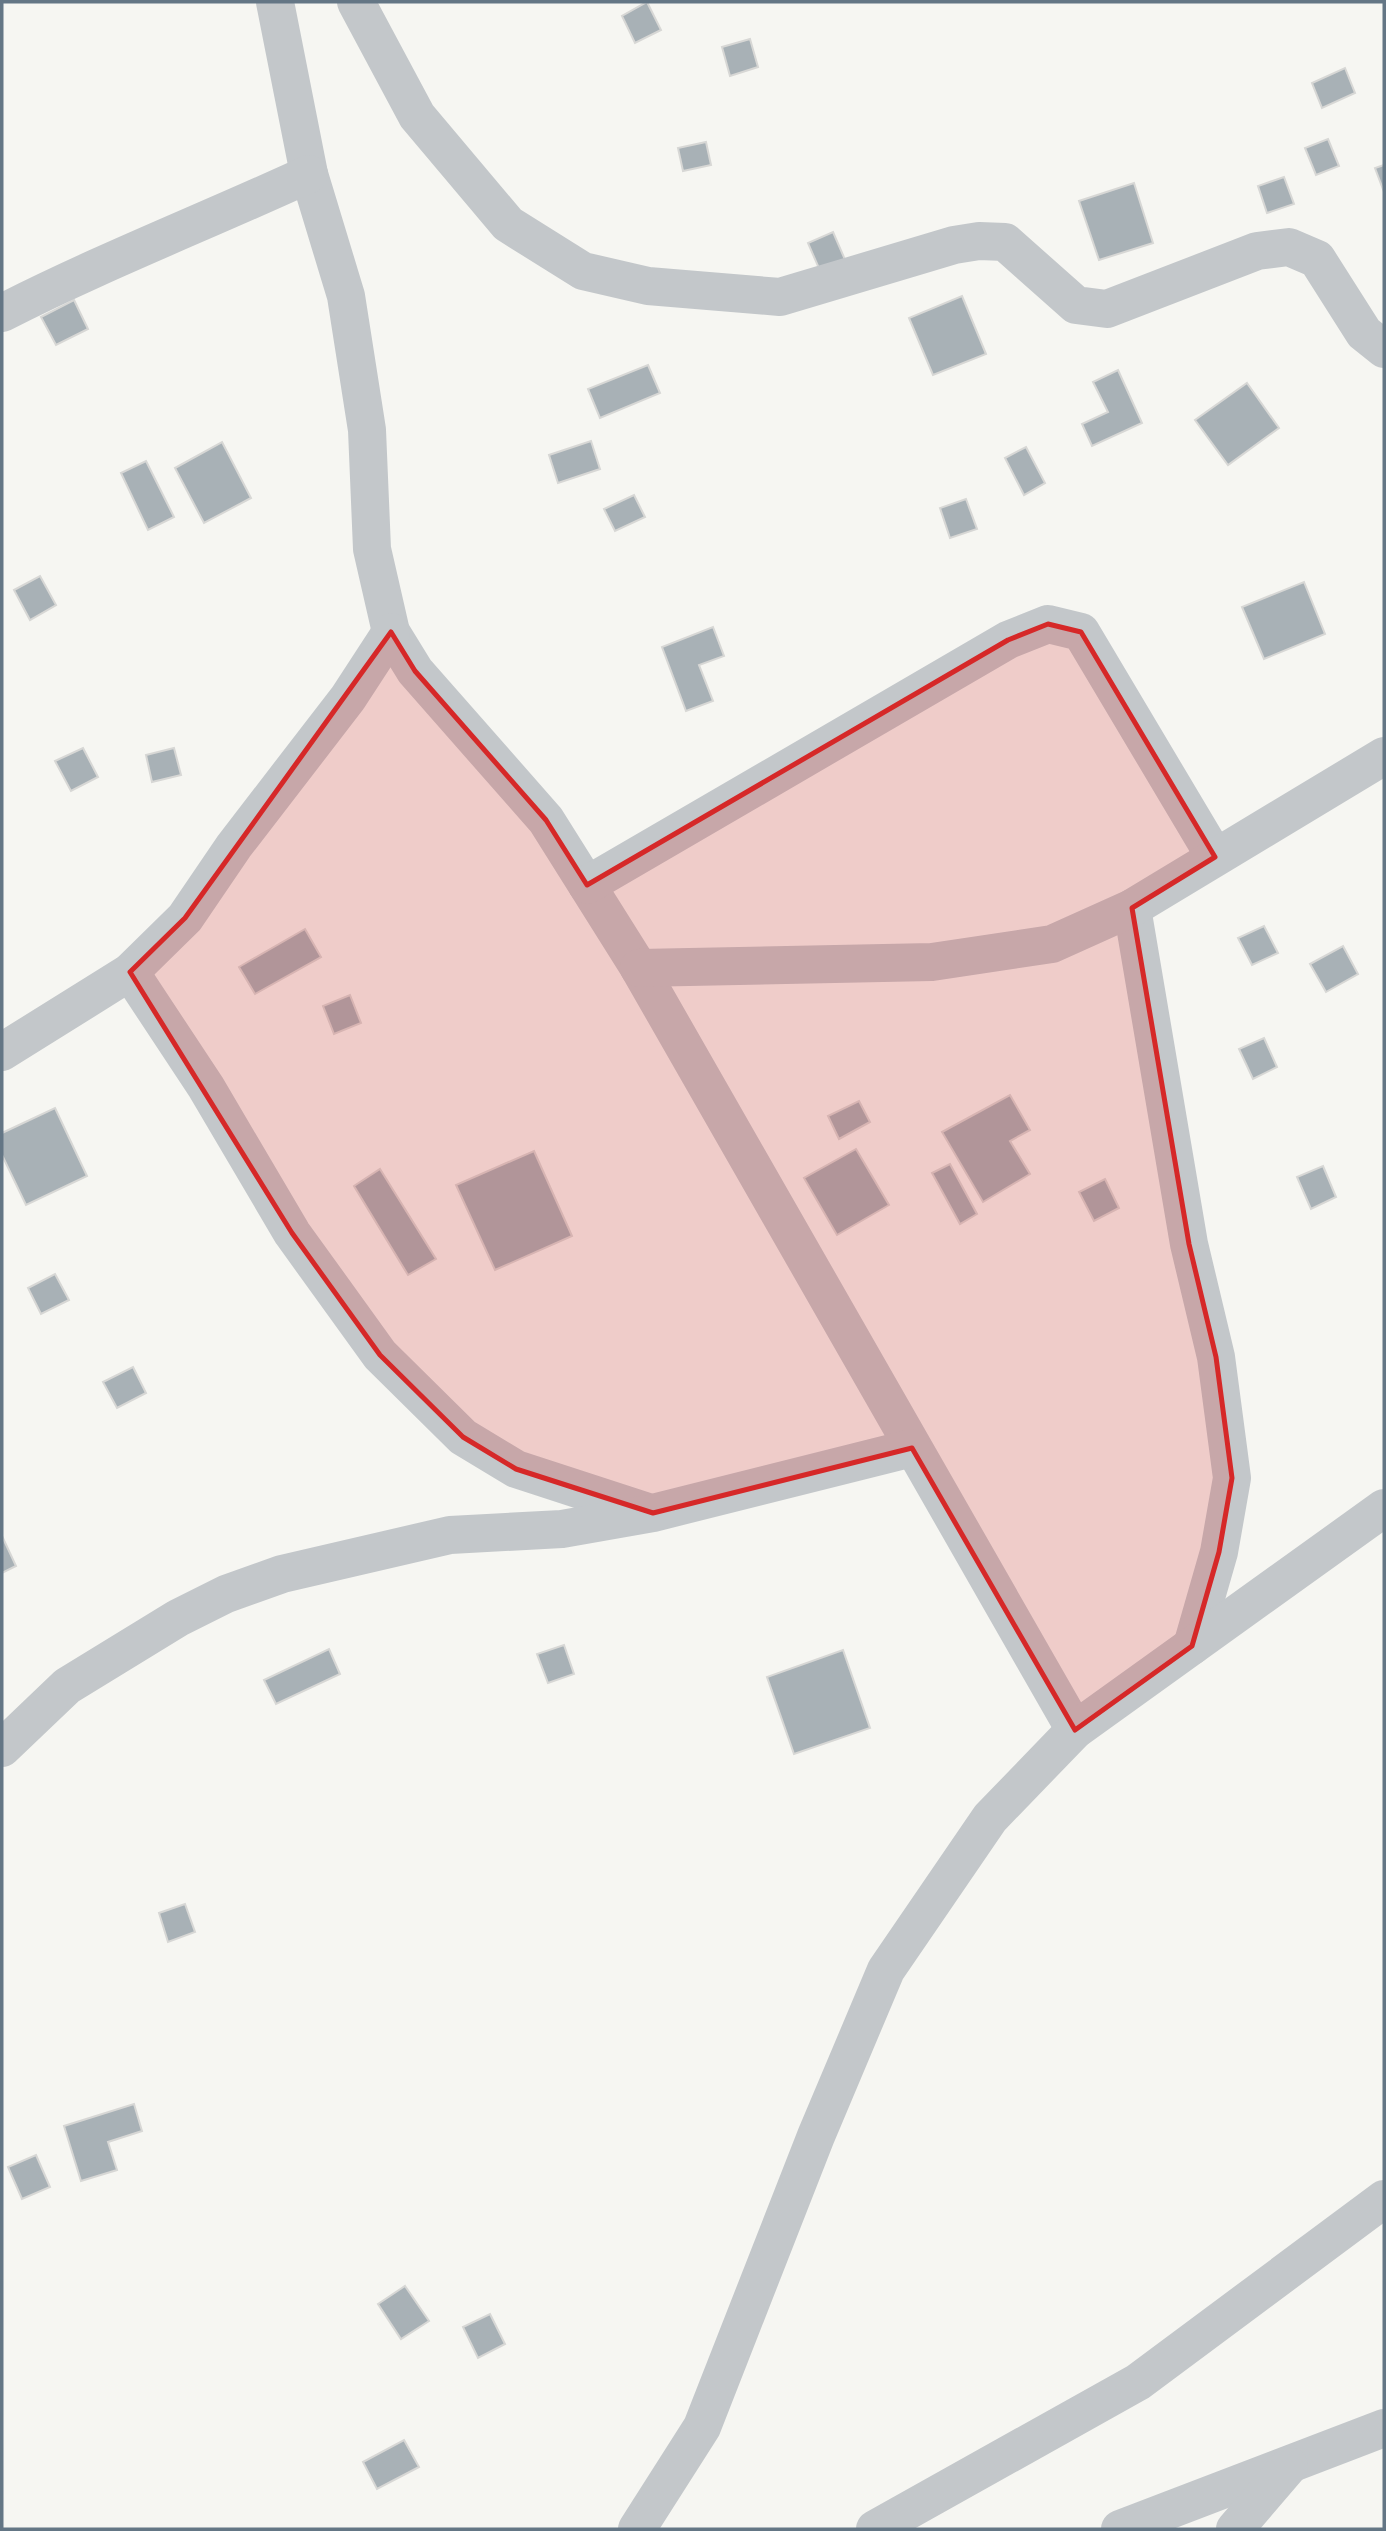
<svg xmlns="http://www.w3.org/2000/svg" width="1386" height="2531" font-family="Commissioner,sans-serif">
	<rect width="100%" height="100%" fill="#f6f6f2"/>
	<g fill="#a8b1b6" stroke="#d7d7d5" stroke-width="2">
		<polygon points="647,2 661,30 635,43 622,16"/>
		<polygon points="750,39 758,67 730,76 722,47"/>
		<polygon points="1345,68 1355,93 1322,108 1312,83"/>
		<polygon points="1328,139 1339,166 1316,175 1305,148"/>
		<polygon points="706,142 711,165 683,171 678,148"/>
		<polygon points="1384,165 1384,192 1375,168"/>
		<polygon points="1284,177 1294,204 1267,213 1258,186"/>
		<polygon points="1134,183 1153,243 1099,260 1079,201"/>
		<polygon points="833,232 846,262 821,273 808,243"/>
		<polygon points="962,296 986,354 933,375 909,318"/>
		<polygon points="74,300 88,329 56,345 41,317"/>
		<polygon points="648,365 660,393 600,418 588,389"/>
		<polygon points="1118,370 1142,423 1092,446 1082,424 1108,412 1093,382"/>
		<polygon points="1247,383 1279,428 1228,465 1195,420"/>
		<polygon points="591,441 600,469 558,483 549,455"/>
		<polygon points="222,442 251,498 204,523 175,468"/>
		<polygon points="1026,447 1045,483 1024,495 1005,458"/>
		<polygon points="146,461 174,517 148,530 121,473"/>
		<polygon points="634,495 645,517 615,531 604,509"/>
		<polygon points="966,499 977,529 950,538 940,508"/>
		<polygon points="40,576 56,605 30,620 14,590"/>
		<polygon points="1304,582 1325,634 1264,659 1242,607"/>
		<polygon points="713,627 724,656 699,665 713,701 686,711 662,647"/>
		<polygon points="83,748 98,777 71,791 55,761"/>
		<polygon points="174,748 181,775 152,782 146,755"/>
		<polygon points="1264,926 1278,953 1252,965 1238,938"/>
		<polygon points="305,929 321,957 255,994 239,967"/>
		<polygon points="1343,946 1358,974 1326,992 1310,964"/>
		<polygon points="350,995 361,1023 334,1034 323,1006"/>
		<polygon points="1264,1038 1277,1067 1253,1079 1239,1049"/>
		<polygon points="1010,1095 1030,1130 1010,1141 1030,1174 983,1202 942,1132"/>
		<polygon points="859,1101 870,1122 839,1139 828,1116"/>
		<polygon points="55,1108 87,1176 26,1205 2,1155 2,1133"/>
		<polygon points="856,1149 889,1205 837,1235 804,1178"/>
		<polygon points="534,1151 572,1236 495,1270 456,1185"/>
		<polygon points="950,1164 977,1214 960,1224 932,1173"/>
		<polygon points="1323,1166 1336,1197 1311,1209 1297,1177"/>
		<polygon points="380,1169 436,1259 408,1275 354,1186"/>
		<polygon points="1105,1179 1119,1208 1094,1221 1079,1192"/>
		<polygon points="55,1274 69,1300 41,1314 28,1288"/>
		<polygon points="133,1367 146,1393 117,1408 103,1382"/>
		<polygon points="2,1536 16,1566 2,1573"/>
		<polygon points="564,1645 574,1674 548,1683 537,1654"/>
		<polygon points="329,1649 340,1674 276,1704 264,1680"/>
		<polygon points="843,1650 870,1728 794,1754 767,1677"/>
		<polygon points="185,1904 195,1932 168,1942 159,1913"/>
		<polygon points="134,2104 142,2131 108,2142 117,2170 81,2181 64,2126"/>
		<polygon points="36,2155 50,2187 22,2199 8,2167"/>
		<polygon points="405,2286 429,2321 401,2339 378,2304"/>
		<polygon points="490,2314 505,2344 478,2358 463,2327"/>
		<polygon points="404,2440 419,2467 377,2489 363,2462"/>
	</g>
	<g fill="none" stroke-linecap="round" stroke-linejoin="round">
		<g stroke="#c3c7ca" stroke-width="38">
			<polyline points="275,2 309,174 346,296 367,430 372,549 391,632 415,671 546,820 639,968 1075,1730"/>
			<polyline points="356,2 417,116 508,224 583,271 648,286 780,297 954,245 979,241 1005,242 1076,305 1107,309 1257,251 1289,247 1317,259 1364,333 1384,349"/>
			<path d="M2,313c100,-51 205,-92 307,-139"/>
			<polyline points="587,885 1008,640 1048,624 1081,632 1215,857"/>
			<polyline points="1132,908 1189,1244 1216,1357 1232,1478 1219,1552 1192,1646"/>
			<polyline points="639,968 932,962 1052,944 1132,908 1384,756"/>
			<polyline points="130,972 206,1087 292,1233 380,1355 463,1437 516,1469 645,1511"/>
			<polyline points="2,1052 130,972 185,918 234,846 348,698 391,632"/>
			<polyline points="2,1748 67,1686 178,1618 226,1594 282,1574 450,1535 562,1529 653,1513 912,1448"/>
			<polyline points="637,2529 702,2427 816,2136 886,1970 990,1818 1075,1730 1384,1508"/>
			<polyline points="875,2529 1138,2382 1384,2199"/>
			<polyline points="1120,2529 1384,2428"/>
			<polyline points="1235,2529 1289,2466"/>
		</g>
	</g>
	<path fill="#d62828" fill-opacity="0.2" stroke="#d62828" stroke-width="5" stroke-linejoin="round" d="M1048,624l33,8 134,225 -83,51 57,336 27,113 16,121 -13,74 -27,94 -117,84 -163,-282 -259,65 -137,-44 -53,-32 -83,-82 -88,-122 -162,-261 55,-54 206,-286 24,39 131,149 41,65 421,-245z"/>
	<rect width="1386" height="2531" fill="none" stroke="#647685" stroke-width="7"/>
</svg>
